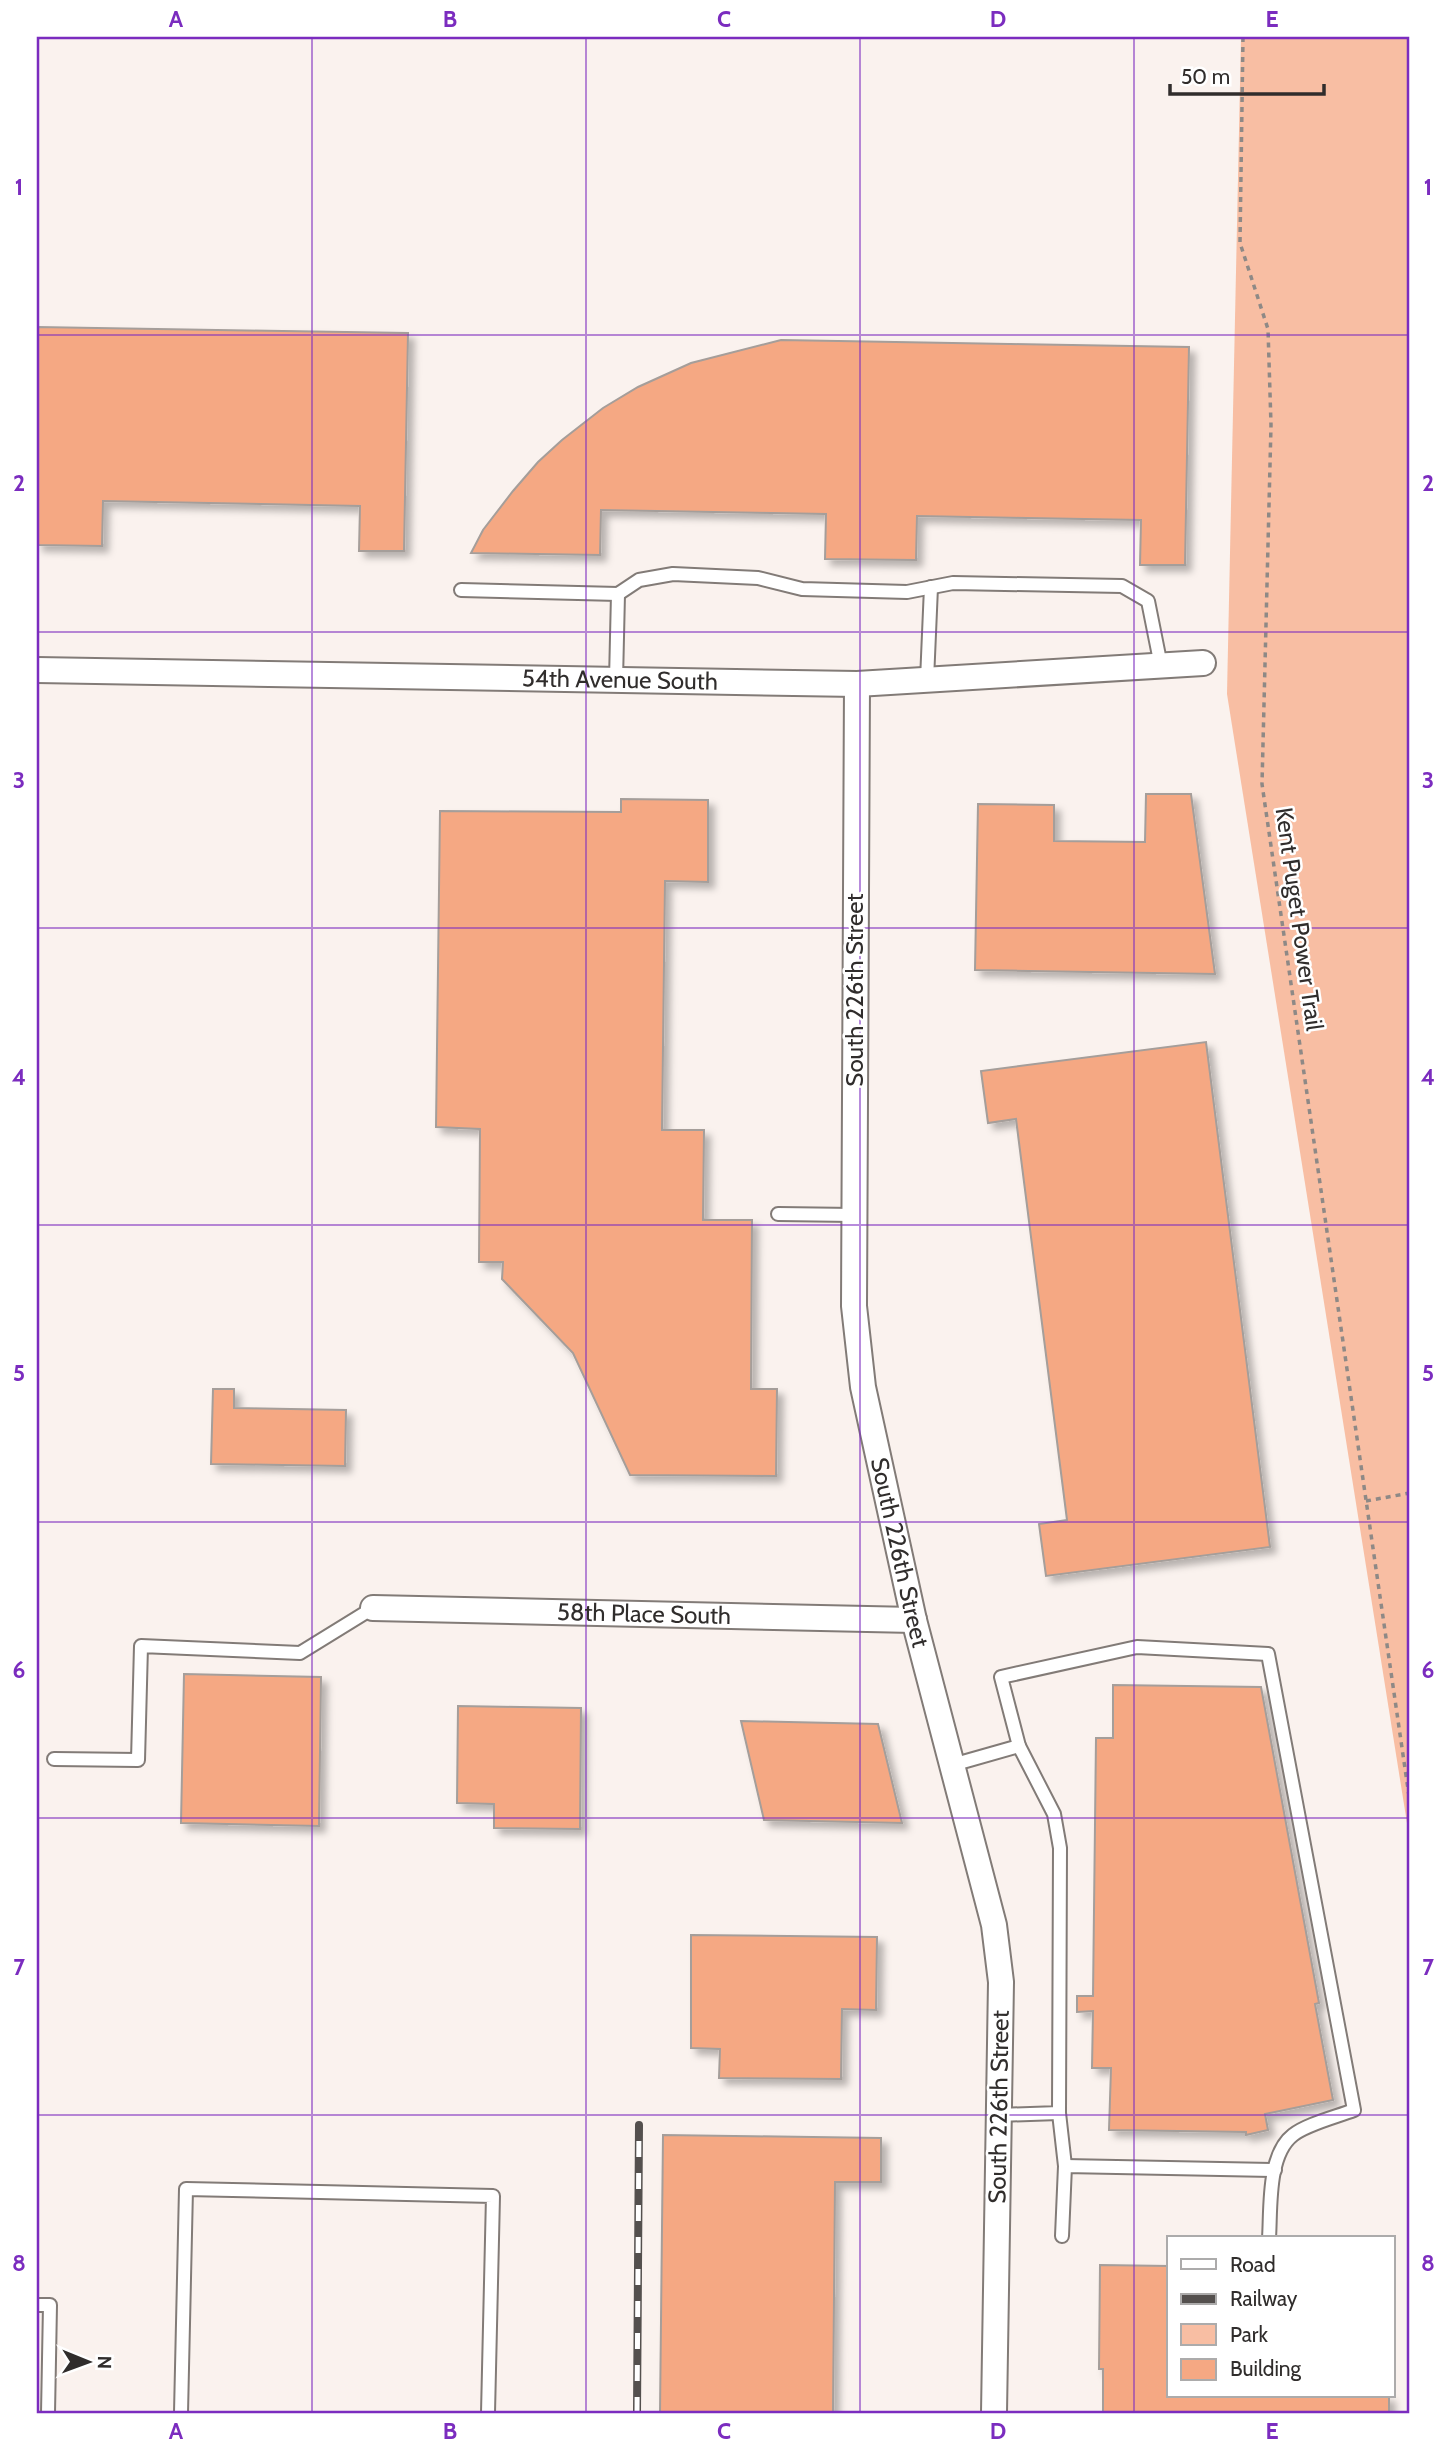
<svg xmlns="http://www.w3.org/2000/svg" width="1447" height="2450" font-family="Cabin,sans-serif">
	<defs>
		<filter id="shadow"><feDropShadow dx="6" dy="6" stdDeviation="3.5" flood-color="#0004"/></filter>
	</defs>
	<rect width="100%" height="100%" fill="#faf2ee"/>
	<polygon fill="#f8bea3" points="1241,37 1410,37 1410,1842 1227,694"/>
	<g fill="#f5a883" stroke="#a59e9a" stroke-width="2" filter="url(#shadow)">
		<polygon points="37,327 408,333 404,551 359,551 360,506 103,501 102,546 37,545"/>
		<polygon points="781,340 1189,347 1185,565 1140,565 1141,520 917,516 916,560 825,559 826,514 601,510 600,555 471,553 483,530 513,491 538,462 562,440 603,408 638,387 691,363"/>
		<polygon points="1146,794 1191,794 1215,974 975,970 978,804 1054,805 1054,841 1145,842"/>
		<polygon points="621,799 708,800 708,882 665,881 662,1130 704,1130 703,1220 752,1220 751,1389 777,1389 776,1476 630,1475 573,1353 502,1279 503,1262 479,1262 480,1129 436,1127 440,811 621,812"/>
		<polygon points="1206,1042 1270,1547 1046,1576 1039,1524 1067,1520 1016,1119 988,1123 981,1071"/>
		<polygon points="213,1389 234,1389 234,1408 346,1410 345,1466 211,1464"/>
		<polygon points="184,1674 321,1677 319,1826 181,1823"/>
		<polygon points="1113,1685 1261,1687 1319,2003 1315,2004 1333,2100 1265,2114 1268,2130 1246,2135 1246,2132 1109,2130 1111,2068 1092,2068 1093,2011 1077,2012 1077,1996 1093,1996 1096,1738 1113,1738"/>
		<polygon points="458,1706 581,1708 580,1829 494,1828 494,1804 457,1803"/>
		<polygon points="741,1721 878,1724 902,1823 764,1820"/>
		<polygon points="691,1935 877,1937 876,2010 842,2009 841,2079 719,2078 720,2049 691,2048"/>
		<polygon points="663,2135 881,2138 881,2182 835,2182 833,2413 660,2413"/>
		<polygon points="1100,2265 1169,2266 1169,2396 1389,2396 1389,2413 1103,2413 1103,2369 1099,2369"/>
	</g>
	<g fill="none" stroke-linecap="round" stroke-linejoin="round">
		<defs>
			<g id="service">
				<polyline points="461,590 618,594 639,580 673,574 758,578 802,589 907,592 953,583 1122,586 1148,601 1161,666"/>
				<polyline points="616,680 618,594"/>
				<polyline points="927,680 931,587"/>
				<polyline points="778,1214 854,1215"/>
				<polyline points="54,1759 138,1760 141,1646 300,1653 373,1608"/>
				<path d="M952,1765l67,-19 -18,-69 136,-30 131,7 86,456c-18,7 -47,14 -61,25 -26,20 -22,74 -24,103"/>
				<polyline points="1059,2113 1065,2166"/>
				<polyline points="999,2115 1059,2113 1060,1848 1054,1814 1019,1746"/>
				<polyline points="1062,2236 1065,2166 1275,2170"/>
				<polyline points="37,2305 50,2305 48,2413"/>
				<polyline points="181,2413 186,2189 493,2196 488,2413"/>
			</g>
			<g id="minor">
				<path id="s1" d="M37,670l820,14 346,-21"/>
				<path id="s2" d="M857,684l-3,622 9,81 51,233 80,305 7,57 -7,431"/>
				<path id="s3" d="M373,1608l541,12"/>
			</g>
		</defs>
		<use href="#service" stroke="#827b77" stroke-width="16"/>
		<use href="#minor" stroke="#827b77" stroke-width="28"/>
		<g stroke="#8e8986" stroke-width="3.5" stroke-dasharray="5 5" stroke-linecap="butt">
			<polyline points="1243,37 1240,243 1268,329 1271,425 1262,784 1410,1803"/>
			<polyline points="1366,1501 1410,1493"/>
		</g>
		<use href="#service" stroke="#fff" stroke-width="12"/>
		<use href="#minor" stroke="#fff" stroke-width="24"/>
		<defs>
			<polyline id="rail" points="637,2413 639,2125"/>
		</defs>
		<use href="#rail" stroke="#54504e" stroke-width="8"/>
		<use href="#rail" stroke="#fff" stroke-width="5" stroke-dasharray="16" stroke-linecap="butt"/>
	</g>
	<path fill="none" stroke="#7b2cbf" stroke-width="2" stroke-opacity="0.55" d="M312,37v2376M586,37v2376M860,37v2376M1134,37v2376M37,335h1373M37,632h1373M37,928h1373M37,1225h1373M37,1522h1373M37,1818h1373M37,2115h1373"/>
	<g text-anchor="middle" stroke-width="5" stroke-linejoin="round" paint-order="stroke">
		<g font-size="24" fill="#302d2c" stroke="#fff">
			<text dy="8" stroke="none"><textPath href="#s1" startOffset="583">54th Avenue South</textPath></text>
			<text transform="translate(1299 919) rotate(82)" y="8">Kent Puget Power Trail</text>
			<text transform="translate(855 990) rotate(-90)" y="8">South 226th Street</text>
			<text dy="8" stroke="none"><textPath href="#s2" startOffset="873">South 226th Street</textPath></text>
			<text dy="8" stroke="none"><textPath href="#s3" startOffset="271">58th Place South</textPath></text>
			<text transform="translate(999 2107) rotate(-89)" y="8">South 226th Street</text>
		</g>
	</g>
	<rect width="1447" height="2450" fill="none" stroke="#ffffff" stroke-width="77"/>
	<rect x="1167" y="2236" width="228" height="161" fill="#ffffff" stroke="#acabab" stroke-width="2"/>
	<rect x="1181" y="2259" width="35" height="10" fill="#ffffff" stroke="#acabab" stroke-width="2"/>
	<text x="1230" y="2272" font-size="21" fill="#302d2c">Road</text>
	<rect x="1181" y="2294" width="35" height="10" fill="#54504e" stroke="#acabab" stroke-width="2"/>
	<text x="1230" y="2306" font-size="21" fill="#302d2c">Railway</text>
	<rect x="1181" y="2324" width="35" height="21" fill="#f8bea3" stroke="#acabab" stroke-width="2"/>
	<text x="1230" y="2342" font-size="21" fill="#302d2c">Park</text>
	<rect x="1181" y="2359" width="35" height="21" fill="#f5a883" stroke="#acabab" stroke-width="2"/>
	<text x="1230" y="2376" font-size="21" fill="#302d2c">Building</text>
	<g transform="translate(88 2362) rotate(91)" stroke="#ffffff" stroke-width="5" paint-order="stroke">
	<path d="M0-5L12 26L0 18L-12 26Z" fill="#302d2c"/>
	<text y="-10" font-size="19" font-weight="bold" text-anchor="middle" fill="#302d2c">N</text>
	</g>
	<path d="M1170 84v10h154v-10" fill="none" stroke="#302d2c" stroke-width="3.5"/>
	<text x="1181" y="84" font-size="21" fill="#302d2c" stroke="#ffffff" stroke-width="5" paint-order="stroke">50 m</text>
	<rect x="38" y="38" width="1370" height="2374" fill="none" stroke="#7b2cbf" stroke-width="2.5"/>
	<g font-size="23" text-anchor="middle" font-weight="bold" fill="#7b2cbf">
		<text x="176" y="27">A</text>
		<text x="450" y="27">B</text>
		<text x="724" y="27">C</text>
		<text x="998" y="27">D</text>
		<text x="1272" y="27">E</text>
		<text x="19" y="195">1</text>
		<text x="1428" y="195">1</text>
		<text x="19" y="491">2</text>
		<text x="1428" y="491">2</text>
		<text x="19" y="788">3</text>
		<text x="1428" y="788">3</text>
		<text x="19" y="1085">4</text>
		<text x="1428" y="1085">4</text>
		<text x="19" y="1381">5</text>
		<text x="1428" y="1381">5</text>
		<text x="19" y="1678">6</text>
		<text x="1428" y="1678">6</text>
		<text x="19" y="1975">7</text>
		<text x="1428" y="1975">7</text>
		<text x="19" y="2271">8</text>
		<text x="1428" y="2271">8</text>
		<text x="176" y="2439">A</text>
		<text x="450" y="2439">B</text>
		<text x="724" y="2439">C</text>
		<text x="998" y="2439">D</text>
		<text x="1272" y="2439">E</text>
	</g>
</svg>
